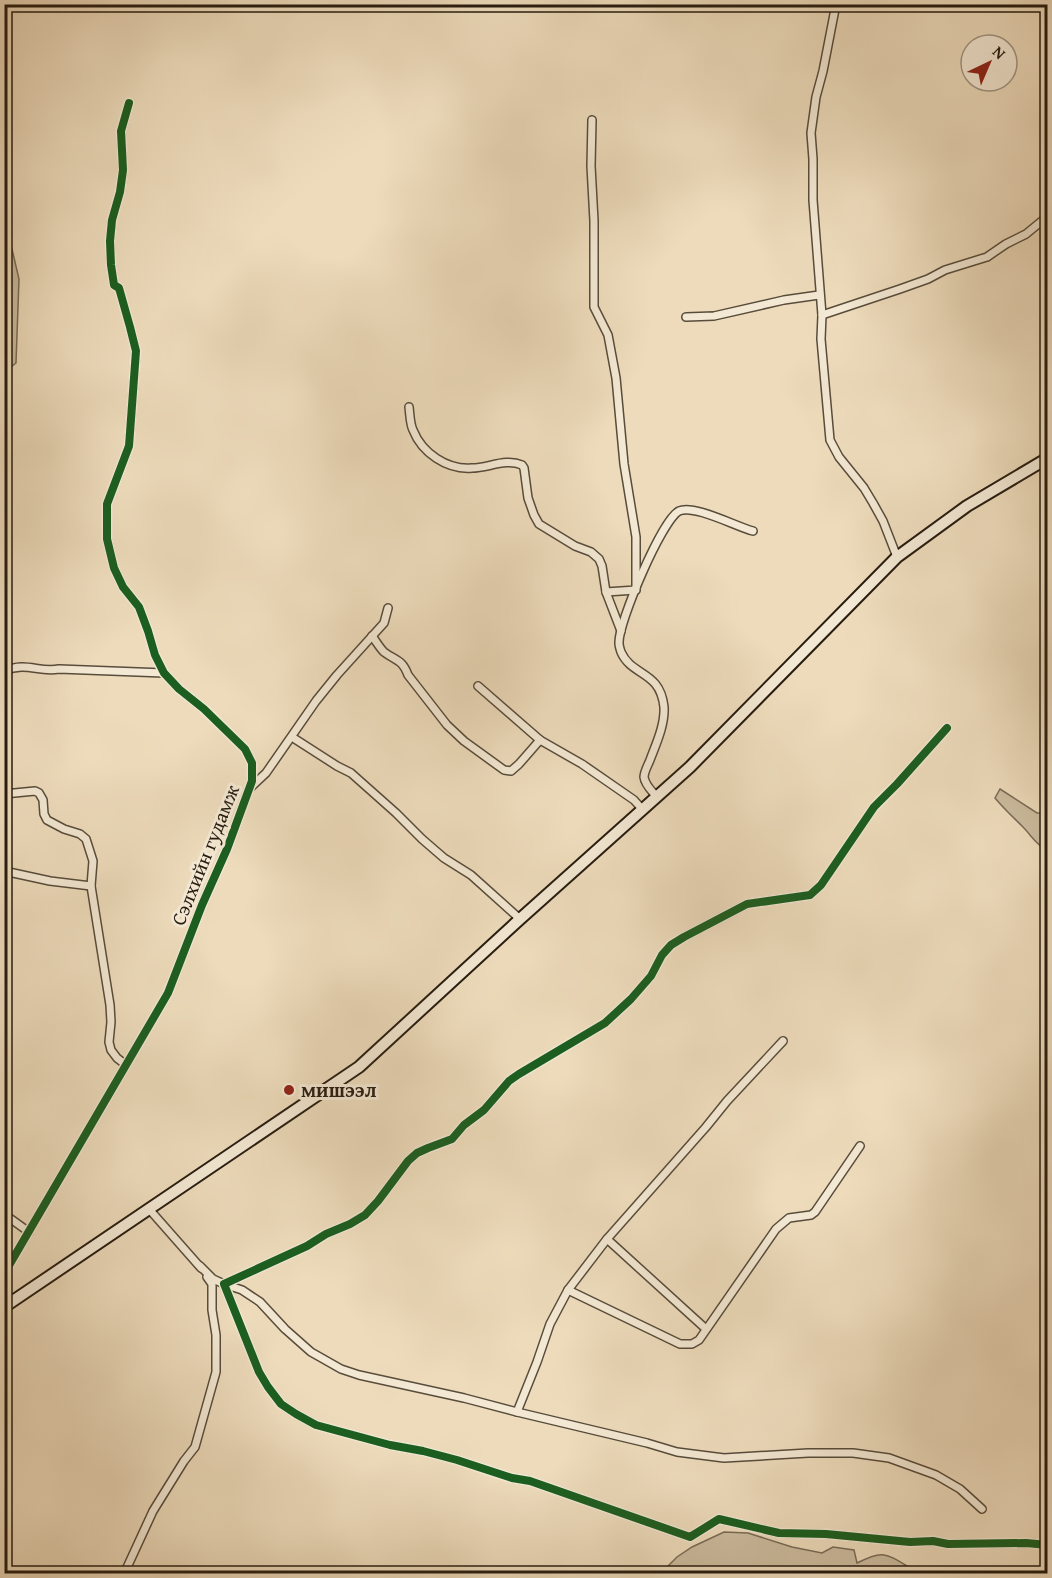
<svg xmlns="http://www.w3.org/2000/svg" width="1052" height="1578" font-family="'Gentium Book Plus',serif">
	<rect width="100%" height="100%" fill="#eddbbb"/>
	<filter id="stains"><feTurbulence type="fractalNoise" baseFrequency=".00333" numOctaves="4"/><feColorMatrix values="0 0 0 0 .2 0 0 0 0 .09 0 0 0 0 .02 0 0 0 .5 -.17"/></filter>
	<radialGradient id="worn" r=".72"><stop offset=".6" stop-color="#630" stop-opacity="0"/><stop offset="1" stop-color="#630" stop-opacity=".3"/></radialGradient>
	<g fill="#cbbb9e" stroke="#796c57" stroke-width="1.5">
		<polygon points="4,215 19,279 16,363 5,372"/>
		<path d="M1000,789l37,24h10v37c-11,-5 -16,-15 -24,-23 -10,-10 -19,-18 -28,-29z"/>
		<path d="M724,1532l24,1 44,14 30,6 11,-6 21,3 3,13c24,-12 27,-11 50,3l1,7h-247l16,-16 15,-10z"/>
	</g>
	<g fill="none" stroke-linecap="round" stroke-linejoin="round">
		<defs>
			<g id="street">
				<polyline points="836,4 823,71 816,97 811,133 813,159 813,200 822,315 821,339 830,440 839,457 864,488 873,503 883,521 897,557"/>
				<polyline points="592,120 591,166 594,221 594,307 608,335 616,378 624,464 636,537 636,590 606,592"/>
				<polyline points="822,315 900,289 928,279 945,270 987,257 1006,244 1026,234 1048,216"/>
				<polyline points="686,317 714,316 784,300 819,295"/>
				<path d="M409,407c1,8 1,17 4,23 9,23 34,40 59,38 16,0 34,-10 50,-3l2,3 4,30 6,17 5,9 36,22 16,6 8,7 3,7 4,26 15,39"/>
				<path d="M372,636c4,5 7,11 12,16 12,9 18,7 24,23l39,50 17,16 40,29 7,1 8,-7 21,-24"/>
				<path d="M4,671c23,-10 34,2 55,-2l105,4"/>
				<polyline points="478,686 540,740 582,764 634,800 643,810"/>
				<polyline points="947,728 897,784 874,807 821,885 810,895 747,904 684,937 671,945 662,955 651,976 631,999 605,1023 519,1074 509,1081 484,1110 464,1125 452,1139 428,1148 417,1153 408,1161 378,1201 365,1215 350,1224 326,1234 307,1246 224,1284 259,1372 268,1387 281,1404 296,1414 316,1425 390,1445 423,1451 457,1460 512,1478 530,1481 690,1537 719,1519 779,1533 826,1534 910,1542 933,1541 948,1544 1026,1543 1048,1545"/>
				<polyline points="295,739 337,766 351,773 396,813 422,839 444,858 471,875 520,919"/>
				<polyline points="250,788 266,773 316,701 337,675 384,623 388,608"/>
				<polyline points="4,794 35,791 39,793 43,800 44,814 47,820 64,829 80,834 86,839 93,861 91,886 110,1005 111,1022 109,1042 111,1050 117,1058 126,1065"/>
				<path d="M656,796c-4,-5 -11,-11 -12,-19 0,-5 4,-12 6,-17 6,-16 15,-35 14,-53 -4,-37 -32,-30 -43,-55 -1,-3 -2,-6 -2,-9 -1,-20 43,-123 60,-132 15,-7 58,16 74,20"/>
				<polyline points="4,871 50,881 91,886"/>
				<polyline points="149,1209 201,1268"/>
				<polyline points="4,1214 29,1232"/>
				<polyline points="607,1239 706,1329"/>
				<polyline points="200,1266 213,1279 224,1284 242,1290 260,1302 285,1329 311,1352 341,1369 359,1375 464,1398 517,1412 647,1443 677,1452 724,1458 808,1453 853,1453 889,1458 936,1475 960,1489 982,1509"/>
				<polyline points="4,1274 168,993 202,905 227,849 252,781 252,763 245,749 204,709 179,689 164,673 155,655 148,631 139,607 123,587 114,568 107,539 107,504 129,446 136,351 130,327 119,288 114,285 111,265 110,241 112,220 120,192 123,170 121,131 129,103"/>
				<polyline points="568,1290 680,1344 692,1344 699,1340 776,1229 789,1218 811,1215 815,1212 860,1146"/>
				<polyline points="517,1412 537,1362 550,1324 568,1290 607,1239 706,1127 727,1101 783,1041"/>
				<polyline points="124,1574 153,1511 184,1461 195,1447 216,1372 216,1335 212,1310 212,1284 207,1277"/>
			</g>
			<polyline id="secondary" points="4,1307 359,1067 520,919 690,767 897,557 967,506 1048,458"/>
		</defs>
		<use href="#street" stroke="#584c3b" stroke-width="10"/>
		<use href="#secondary" stroke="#271c10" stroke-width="14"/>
		<use href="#street" stroke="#f3e8d3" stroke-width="7"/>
		<use href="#secondary" stroke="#f3e8d3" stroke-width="10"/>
		<defs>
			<g id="cycleway">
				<polyline points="947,728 897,784 874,807 821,885 810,895 747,904 684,937 671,945 662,955 651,976 631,999 605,1023 519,1074 509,1081 484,1110 464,1125 452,1139 428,1148 417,1153 408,1161 378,1201 365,1215 350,1224 326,1234 307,1246 224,1284 259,1372 268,1387 281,1404 296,1414 316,1425 390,1445 423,1451 457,1460 512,1478 530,1481 690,1537 719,1519 779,1533 826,1534 910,1542 933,1541 948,1544 1026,1543 1048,1545"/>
				<polyline points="4,1274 168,993 202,905 227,849 252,781 252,763 245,749 204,709 179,689 164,673 155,655 148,631 139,607 123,587 114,568 107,539 107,504 129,446 136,351 130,327 119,288 114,285 111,265 110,241 112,220 120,192 123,170 121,131 129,103"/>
			</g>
		</defs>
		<use href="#cycleway" stroke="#f3e8d3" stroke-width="11"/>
		<use href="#cycleway" stroke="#1b5e20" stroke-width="8"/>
	</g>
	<circle fill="#8f2418" stroke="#f3e8d3" stroke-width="2" cx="289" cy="1090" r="6"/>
	<g text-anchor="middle" stroke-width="6" stroke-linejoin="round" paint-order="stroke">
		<g font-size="20" fill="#271c10" stroke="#f3e8d3">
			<text transform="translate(205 855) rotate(-68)" y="7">Сэлхийн гудамж</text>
		</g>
		<g font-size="20" font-weight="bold" fill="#271c10" stroke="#f3e8d3" text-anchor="start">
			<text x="301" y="1097">мишээл</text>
		</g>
	</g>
	<rect width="1052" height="1578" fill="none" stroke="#eddbbb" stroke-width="24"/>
	<rect x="6" y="6" width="1040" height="1566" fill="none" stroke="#271c10" stroke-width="3"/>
	<rect x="12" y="12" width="1028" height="1554" fill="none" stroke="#271c10" stroke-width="1.5"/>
	<g transform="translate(989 63) rotate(44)"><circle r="28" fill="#f3e8d3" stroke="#a19685" stroke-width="1.5"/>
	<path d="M0-4.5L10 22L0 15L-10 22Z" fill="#8f2418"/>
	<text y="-9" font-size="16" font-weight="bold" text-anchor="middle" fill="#271c10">N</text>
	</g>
	<rect width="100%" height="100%" filter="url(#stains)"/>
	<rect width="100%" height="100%" fill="url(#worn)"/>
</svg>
